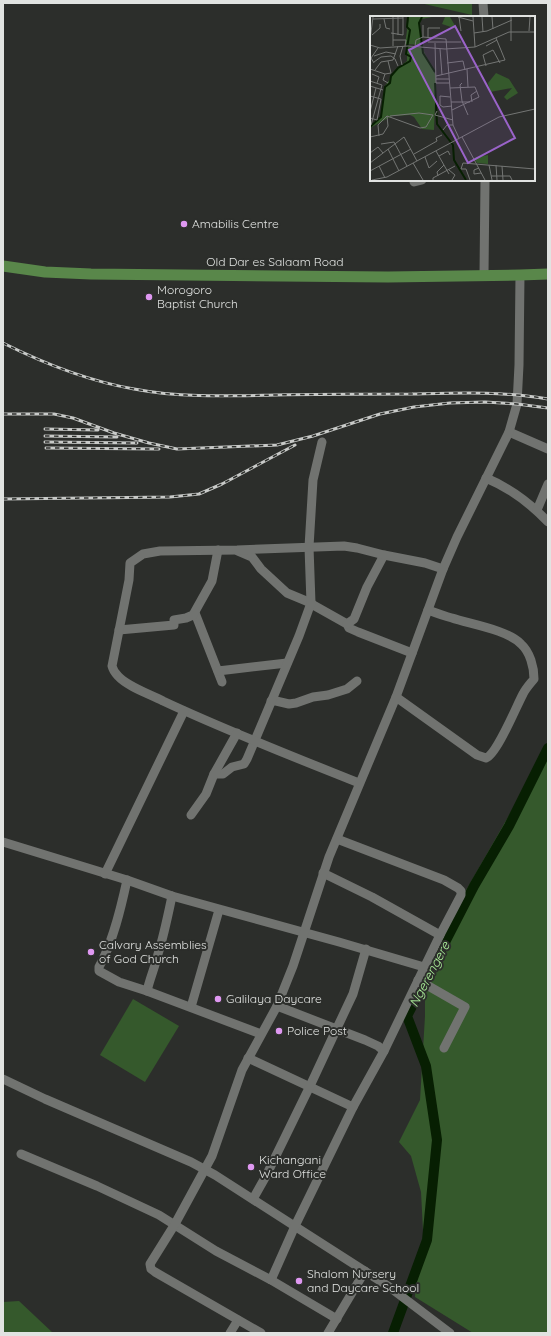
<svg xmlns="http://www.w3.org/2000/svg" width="551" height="1336" font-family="Quicksand,sans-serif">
	<rect width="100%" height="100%" fill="#2c2e2b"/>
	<g fill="#35592c">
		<polygon points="420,3 472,3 472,15"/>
		<polygon points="548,747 548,1333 473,1333 415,1297 416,1282 424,1249 421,1192 411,1156 399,1142 420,1100 425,1016 425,962"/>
		<polygon points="133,999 179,1026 145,1082 100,1055"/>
		<polygon points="19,1301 53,1333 3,1333 3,1302"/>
	</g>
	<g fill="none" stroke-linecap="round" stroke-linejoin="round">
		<polyline stroke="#071f02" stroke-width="10" points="393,1333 427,1240 437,1140 426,1066 407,1016 474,886 509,826 548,748"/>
		<g stroke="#717370" stroke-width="9">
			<polyline points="483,3 484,17"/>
			<polyline points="414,182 422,180"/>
			<polyline points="484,275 485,180"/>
			<polyline points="509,432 548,449"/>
			<path d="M486,478c24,10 44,25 62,44"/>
			<polyline points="537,510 548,484"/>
			<polyline points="238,551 252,557 261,569 287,593 311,603 315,606 347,624 349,628 358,632 412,653"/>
			<polyline points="195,613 222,682"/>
			<polyline points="347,624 354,619 367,587 384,555"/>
			<polyline points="119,630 174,625 174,620 186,618 193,615 212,581 218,550"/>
			<polyline points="218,671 287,663"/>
			<path d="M396,697l81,58 9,3c11,-4 30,-51 37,-64 3,-6 7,-10 11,-15 0,-12 -4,-27 -13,-35 -13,-14 -51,-20 -69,-26 -8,-2 -16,-5 -24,-8"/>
			<polyline points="271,701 276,701 289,704 296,703 313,697 328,695 347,689 357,681"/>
			<polyline points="214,774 223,774 232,767 244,764 247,759 299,636 311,603 309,547 313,480 322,442"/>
			<path d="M359,783c-65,-26 -132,-52 -196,-82 -13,-7 -35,-14 -45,-25 -3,-3 -5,-6 -6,-10l17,-86 1,-17 13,-9 17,-3 77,-1 107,-4 13,2 27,7 41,8 18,6"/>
			<polyline points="191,815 206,794 214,774 237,733"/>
			<polyline points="3,842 127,880 172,896 339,942 424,967"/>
			<polyline points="323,873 372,897 440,935"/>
			<polyline points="105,874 184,711"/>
			<path d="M127,880c-6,28 -14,62 -28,87v4l20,11 28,9 114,43"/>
			<polyline points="418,980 465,1007 444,1048"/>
			<path d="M147,991c3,-13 8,-24 11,-37 6,-19 10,-39 14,-58"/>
			<polyline points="277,1006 365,1040 378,1046 384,1051"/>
			<polyline points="191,1007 219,910"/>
			<polyline points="248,1058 353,1107"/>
			<polyline points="3,1079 45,1099 191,1162 215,1175 388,1286 450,1333"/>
			<polyline points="21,1154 97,1186 159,1215 216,1251 271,1280 337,1319"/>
			<polyline points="253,1199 266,1176 310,1086 337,1028 353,994 366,949"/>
			<polyline points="271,1280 295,1226 353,1107 384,1051 440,935 461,895 461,891 458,888 444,880 337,839"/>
			<polyline points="230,1333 238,1320"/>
			<polyline points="261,1333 155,1272 151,1269 150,1264 175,1224 212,1156 242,1070 277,1006 293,966 329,857 396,697 443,569 457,537 509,432 517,404 519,365 520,275"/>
			<polyline points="328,1333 365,1271"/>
		</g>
		<polyline stroke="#59874a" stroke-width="11" points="3,266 45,272 91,274 388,277 520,275 548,274"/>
		<defs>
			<g id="rail">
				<path d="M3,343c42,21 85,38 131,46 47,9 94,7 142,6 45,-1 91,-1 136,-1 45,-1 91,-3 136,5"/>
				<polyline points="3,414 54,414 73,418 114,433 149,443 177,449 277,445 313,436 380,414 414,407 450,403 485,402 517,404 548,408"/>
				<polyline points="45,429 98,430"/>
				<polyline points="45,436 117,437"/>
				<polyline points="45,442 137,443"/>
				<polyline points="46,448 159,449"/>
				<polyline points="3,499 170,497 199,494 222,484 295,445"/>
			</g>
		</defs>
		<use href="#rail" stroke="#c8cac8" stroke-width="3"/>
		<use href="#rail" stroke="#2c2e2b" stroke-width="1.5" stroke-dasharray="4.5" stroke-linecap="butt"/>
	</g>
	<g fill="#df98f1" stroke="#2c2e2b" stroke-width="1.5">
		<circle cx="184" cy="224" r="4"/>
		<circle cx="149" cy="297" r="4"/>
		<circle cx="91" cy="952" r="4"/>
		<circle cx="218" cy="999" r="4"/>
		<circle cx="279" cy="1031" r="4"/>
		<circle cx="251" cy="1167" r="4"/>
		<circle cx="299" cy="1281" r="4"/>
	</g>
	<g text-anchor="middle" stroke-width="4" stroke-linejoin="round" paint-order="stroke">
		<g font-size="12" fill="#e1e3e1" stroke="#2c2e2b" text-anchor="start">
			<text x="192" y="228">Amabilis Centre</text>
			<text x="157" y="294">Morogoro<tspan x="157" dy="14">Baptist Church</tspan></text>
			<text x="99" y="949">Calvary Assemblies<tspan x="99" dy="14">of God Church</tspan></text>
			<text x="226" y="1003">Galilaya Daycare</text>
			<text x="287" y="1035">Police Post</text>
			<text x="259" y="1164">Kichangani<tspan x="259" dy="14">Ward Office</tspan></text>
			<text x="307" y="1278">Shalom Nursery<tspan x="307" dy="14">and Daycare School</tspan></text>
		</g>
		<g font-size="12" fill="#e1e3e1" stroke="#2c2e2b">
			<text x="275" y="266">Old Dar es Salaam Road</text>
		</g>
		<g font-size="13" font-style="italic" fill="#acf09a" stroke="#2c2e2b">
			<text transform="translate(429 974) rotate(-62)" y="5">Ngerengere</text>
		</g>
	</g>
	<g transform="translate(370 16)">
		<rect width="165" height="165" fill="#2c2e2b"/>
		<path d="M39,1h23l-10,2 -3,4 3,22 -17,-1zM75,1h5l7,12 -15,-5zM37,31l15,1 14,28 -2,54 -12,-1 -8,-12 -4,-2 -18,1 -22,12 11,-12 4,-30 13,-18 9,-7zM126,57l13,6 9,14 -11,7 -3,-3 8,-9 -22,4 -2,-9zM118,139v9l-11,-1 -3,-5z" fill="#35592c"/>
		<path fill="none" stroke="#071f02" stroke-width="2" d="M52,1l-3,6 4,30 12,19M65,67l2,41 16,21 1,15 12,20M0,111l11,-10 4,-30 5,-4 1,-7 7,-8 12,-7 1,-4 -5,-3 4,-24 -3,-3 1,-10"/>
		<path fill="none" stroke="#747674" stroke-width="1" d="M28,1v18M88,1l15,4M89,1l2,14M103,1l2,30M112,1l1,15M122,1l1,12M3,3l30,-1M14,3l2,9 4,1M53,9v12l23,2 7,86 6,13M159,15l1,-14M21,17l12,2v-18M104,17l13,-2 25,-11M2,19l8,-7v-4M58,22v-10h12M0,24l3,-23M23,24h13l-1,6M141,25v-24M58,26h33M65,27l1,40h13M0,29l10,3 28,-2 37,3 30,-2 34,-15h26M23,30v-29M45,30l1,-6 7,-3M116,30l11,-6M70,33l2,26M4,40l12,-4 10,2M4,46l7,-5 10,-1 4,3 3,7M4,47l-3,-5 7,-10M77,47l16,-2 2,9M32,49l-2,-9 3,-10M116,50l-3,-11 10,-5 7,13M0,53l15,5 6,-1 -3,-12M97,53l1,18M5,54l6,-8 12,-2 5,-14M2,58l7,3 -2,6M15,58l-2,6 5,3M66,60l69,-16 -9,-22M66,63h13M0,65l12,4 -11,40M92,67l-2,2 2,16 6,14M0,70l13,4M80,72l25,-1 4,10 -27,13M0,80l11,3 -4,21 -7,-2M80,81l-10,-1v9l3,2 9,-1M81,86h19M102,86l-1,-7 6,-4M67,95l-2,4 18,5M0,96l6,-24M73,114l4,-5h6M9,120l-1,-11 9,-9 33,12 6,-1 7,-12 -14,-2 -29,3M0,121l13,-3 5,-8 -1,-10M92,121l23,43M11,128l13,-2 13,24M18,133l11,22M66,135l13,23M0,137l8,-6 5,6M44,138l23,-13 -1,-3 6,-3M69,140l9,-5 2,4M55,141l4,11 8,-7M0,147l34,-26 13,24M43,147l10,17M119,149l3,15M126,149l1,15M9,150l6,12M132,150l1,14M109,152l-5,2v4l7,-1M79,154l6,5 -3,5M0,155l41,-22M68,160l-1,-4 7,-7M121,160h19l2,4M2,164l15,-3 112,-60 36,-8M63,164v-2l22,-12M100,164l-4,-11h-5l2,-6 72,6"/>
		<path fill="#9a63c9" fill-opacity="0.15" stroke="#9a63c9" stroke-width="2" d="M85,10l60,112 -47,25 -59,-113z"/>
		<rect width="165" height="165" fill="none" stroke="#e1e3e1" stroke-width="2"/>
	</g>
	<rect width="551" height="1336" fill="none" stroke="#e1e3e1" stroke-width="8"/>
</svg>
